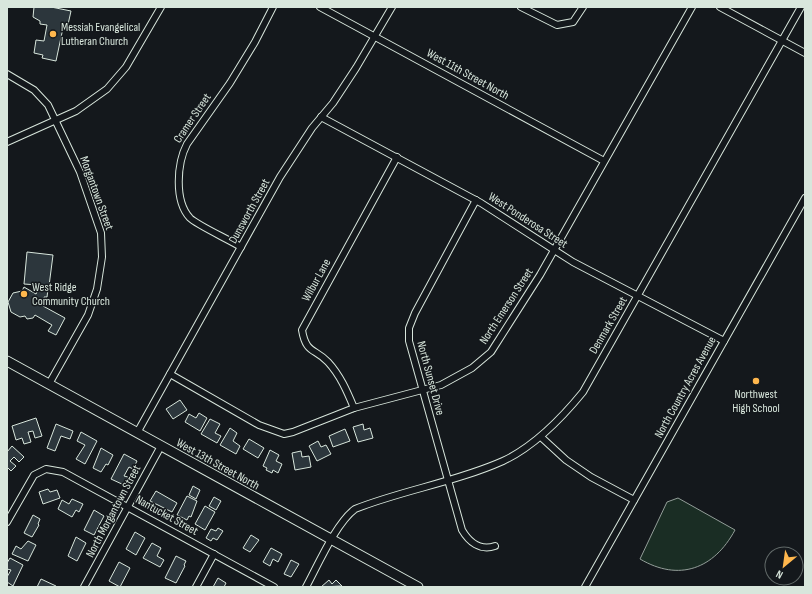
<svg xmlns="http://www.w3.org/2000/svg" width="812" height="594" font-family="'Sofia Sans Condensed',sans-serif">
	<rect width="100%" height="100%" fill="#14181c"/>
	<path fill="#1a2d24" stroke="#939e99" d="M678,498l57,32c-21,39 -56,52 -95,29l27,-57z"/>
	<g fill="#2c363c" stroke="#d8e6dc">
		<polygon points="34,7 51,7 71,11 67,29 63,28 56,61 42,58 43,55 34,53 36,40 44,41 47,25 40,24 40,21 33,17"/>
		<polygon points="27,252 53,255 49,286 45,286 45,289 48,289 47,297 44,297 44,299 46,300 43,306 65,318 56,335 48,331 52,325 35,315 33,318 27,319 25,316 20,317 11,312 8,302 13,293 22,291 24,287 36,294 38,290 38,285 24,284"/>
		<polygon points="180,400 187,410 173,419 166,409"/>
		<polygon points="199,413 207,418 200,431 185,422 189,414 196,418"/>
		<polygon points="36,418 42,436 35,438 33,431 28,432 31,442 24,444 22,438 16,440 12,426"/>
		<polygon points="210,419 220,424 215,433 221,436 217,443 201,434"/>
		<polygon points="56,424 73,431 70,439 61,436 55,451 47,448"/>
		<polygon points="363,424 364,430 370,428 373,438 358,442 353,427"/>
		<polygon points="230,428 237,433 233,441 240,446 236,454 220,445"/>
		<polygon points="345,429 350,441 333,447 329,436"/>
		<polygon points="81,432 97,441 85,464 76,459 85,445 77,441"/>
		<polygon points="249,439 264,448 258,458 243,449"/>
		<polygon points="318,441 321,447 326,445 331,454 317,461 309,446"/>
		<polygon points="12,446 24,457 19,462 14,457 10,461 16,466 11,471 7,467 7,452"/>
		<polygon points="101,448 113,455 108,465 106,464 101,472 93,468"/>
		<polygon points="270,450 279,455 276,461 282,464 278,473 273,470 272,473 266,470 267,468 263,466"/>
		<polygon points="301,451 302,457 309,456 311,467 295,470 292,453"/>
		<polygon points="124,454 137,461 133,469 129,467 124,476 128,477 124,485 111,479"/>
		<polygon points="193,486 200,490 196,499 189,495"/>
		<polygon points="48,489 50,492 57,490 60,498 43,504 39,492"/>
		<polygon points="156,491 177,503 172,512 150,501"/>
		<polygon points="187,496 197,501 191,517 189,516 187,520 177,515"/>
		<polygon points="214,497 221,501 216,510 209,506"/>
		<polygon points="72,499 83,504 79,512 76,510 72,517 58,509 62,500 69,504"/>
		<polygon points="205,506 215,512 205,530 195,524"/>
		<polygon points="94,510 104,516 94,535 84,530"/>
		<polygon points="33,515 40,519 38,524 39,525 32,537 24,533"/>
		<polygon points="218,528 223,531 217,540 213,538 211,541 206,538 211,529 216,531"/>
		<polygon points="135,532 145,538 136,555 126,549"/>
		<polygon points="251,535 259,540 250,552 243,548"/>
		<polygon points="76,537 86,543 77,561 68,556"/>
		<polygon points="28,541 36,545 28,561 12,554 16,546 21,549"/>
		<polygon points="152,543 161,548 157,556 164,560 160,567 143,558"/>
		<polygon points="271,548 282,554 278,562 273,559 270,566 263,562"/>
		<polygon points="176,556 186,561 184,565 185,566 176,583 165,578"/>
		<polygon points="10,558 23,565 13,586 7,582 7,577 11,570 7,569 7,563"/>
		<polygon points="291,560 299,564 291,577 284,574"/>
		<polygon points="119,562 130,568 120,587 109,581"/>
		<polygon points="218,578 226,583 224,587 213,587"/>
		<polygon points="41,579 56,586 55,587 37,587"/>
		<polygon points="329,580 332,584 336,580 342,586 321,587"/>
	</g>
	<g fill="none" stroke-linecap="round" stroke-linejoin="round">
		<defs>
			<g id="street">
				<polyline points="320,7 604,161"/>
				<polyline points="521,7 557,25 573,22 583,7"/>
				<polyline points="720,7 805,53"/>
				<polyline points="7,74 34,90 48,105 80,172 101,233 102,257 97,289 88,315 49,384"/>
				<polyline points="321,117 481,203 573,262 724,341"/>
				<polyline points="7,142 76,111 107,89 126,67 161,7"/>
				<path d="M476,200l-61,113 -6,15v13l53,189c7,12 18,21 33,16"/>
				<path d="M241,247c-11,-7 -44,-22 -51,-29 -16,-17 -13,-55 -3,-74l43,-61 25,-41 18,-35"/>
				<polyline points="170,374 259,425 284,434 293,432 354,408 441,385 472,368 491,352 540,275 692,7"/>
				<path d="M354,408c-7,-17 -14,-33 -26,-46 -13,-14 -22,-8 -26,-32l95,-173"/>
				<polyline points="137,433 280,177 312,128 333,103 356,68 392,7"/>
				<polyline points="541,437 566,460 591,477 634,500"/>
				<polyline points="7,522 34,475 46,469 63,472 274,587"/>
				<polyline points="84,587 161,446"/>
				<polyline points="196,587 214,554"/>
				<path d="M306,587c12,-22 30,-64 49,-78 48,-19 101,-27 148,-48 32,-15 58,-42 80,-69l218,-385"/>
				<polyline points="585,587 805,198"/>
			</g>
			<polyline id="secondary" points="7,361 418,587"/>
		</defs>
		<use href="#street" stroke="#d8e6dc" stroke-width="8"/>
		<use href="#secondary" stroke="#d8e6dc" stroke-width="11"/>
		<use href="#street" stroke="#14181c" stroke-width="6"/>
		<use href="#secondary" stroke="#14181c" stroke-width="9"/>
	</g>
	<g fill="#ffb74d" stroke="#14181c" stroke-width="1.5">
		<circle cx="53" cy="34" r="4"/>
		<circle cx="24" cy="294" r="4"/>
		<circle cx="756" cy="381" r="4"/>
	</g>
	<g text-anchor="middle" stroke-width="3" stroke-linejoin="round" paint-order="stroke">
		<g font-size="12" fill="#d8e6dc" stroke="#14181c" text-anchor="start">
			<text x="61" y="31">Messiah Evangelical<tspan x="61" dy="14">Lutheran Church</tspan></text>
			<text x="32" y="291">West Ridge<tspan x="32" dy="14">Community Church</tspan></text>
			<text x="756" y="398" text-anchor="middle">Northwest<tspan x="756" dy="14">High School</tspan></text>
		</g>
		<g font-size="12" fill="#d8e6dc" stroke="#14181c">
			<text transform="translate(468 74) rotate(29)" y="4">West 11th Street North</text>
			<text transform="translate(192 118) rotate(-56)" y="4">Cramer Street</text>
			<text transform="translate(97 193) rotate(70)" y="4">Morgantown Street</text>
			<text transform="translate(249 211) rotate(-61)" y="4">Dunsworth Street</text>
			<text transform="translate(528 220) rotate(33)" y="4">West Ponderosa Street</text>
			<text transform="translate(316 280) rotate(-61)" y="4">Wilbur Lane</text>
			<text transform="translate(506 306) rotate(-57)" y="4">North Emerson Street</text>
			<text transform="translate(608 325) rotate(-60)" y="4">Denmark Street</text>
			<text transform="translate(431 378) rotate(75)" y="4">North Sunset Drive</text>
			<text transform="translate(685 387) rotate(-61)" y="4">North Country Acres Avenue</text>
			<text transform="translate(218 464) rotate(29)" y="4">West 13th Street North</text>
			<text transform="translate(113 511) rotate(-62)" y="4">North Morgantown Street</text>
			<text transform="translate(167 515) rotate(29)" y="4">Nantucket Street</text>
		</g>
	</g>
	<rect width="812" height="594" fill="none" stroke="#d8e6dc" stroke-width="16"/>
	<g transform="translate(784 566) rotate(209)"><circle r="19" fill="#14181c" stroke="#626a69"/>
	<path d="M0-3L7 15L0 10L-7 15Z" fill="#ffb74d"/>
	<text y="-6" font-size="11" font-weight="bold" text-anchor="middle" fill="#d8e6dc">N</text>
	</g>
</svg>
